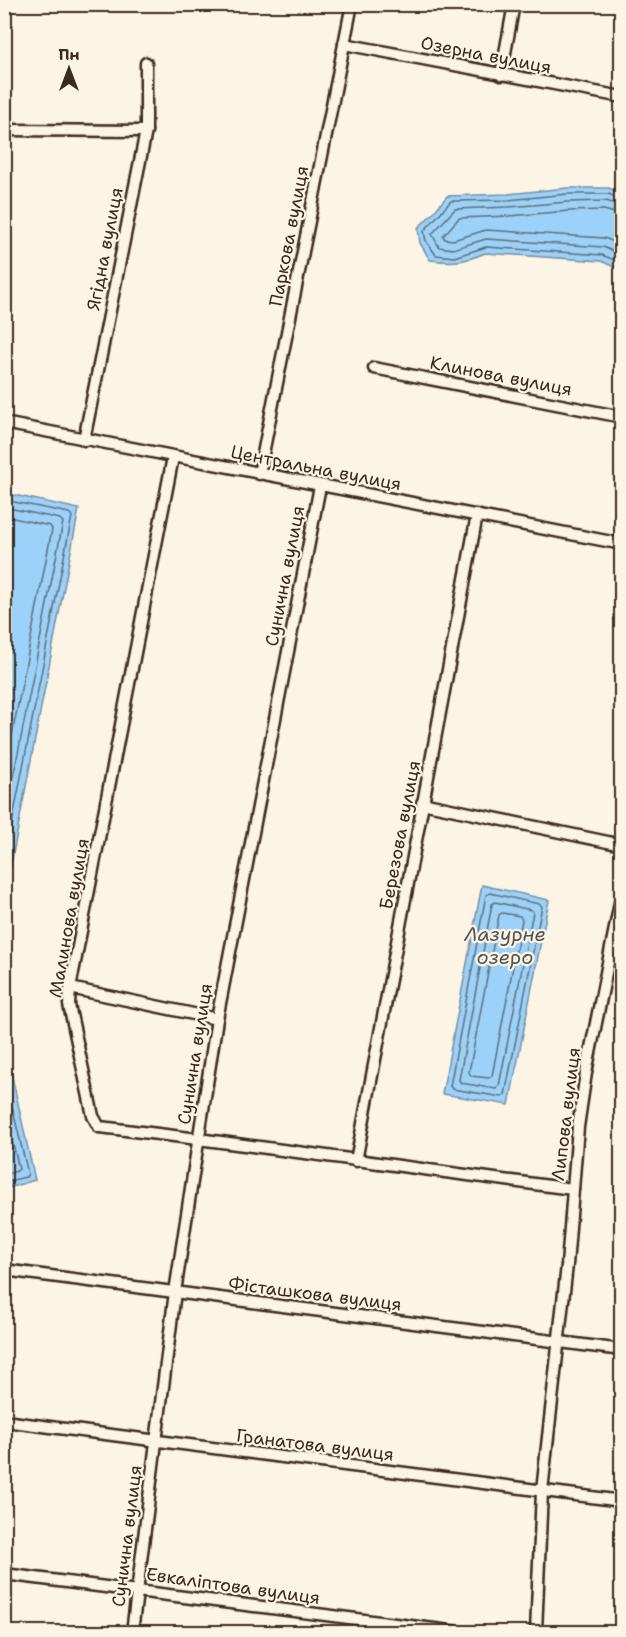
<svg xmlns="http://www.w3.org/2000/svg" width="626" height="1637" font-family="'Shantell Sans',sans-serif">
	<rect width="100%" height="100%" fill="#fcf5e5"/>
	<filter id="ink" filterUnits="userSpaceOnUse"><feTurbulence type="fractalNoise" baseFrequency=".0167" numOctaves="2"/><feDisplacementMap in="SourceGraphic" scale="12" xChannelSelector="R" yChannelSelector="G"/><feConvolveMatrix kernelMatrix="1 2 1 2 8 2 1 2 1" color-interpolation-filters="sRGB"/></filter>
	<g filter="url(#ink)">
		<g fill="#9cd2fa" stroke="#758fa2" stroke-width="1.5">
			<path d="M567,188h42l12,6v76l-20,-9 -116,-8c-21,9 -32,10 -55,7l-10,-17 -2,-15 16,-16 13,-16 61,-2z"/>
			<polygon points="5,493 79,509 5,896 4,493"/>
			<polygon points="482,885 549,900 509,1105 442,1094"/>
			<polygon points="5,1045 35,1180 5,1189 4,1189"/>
		</g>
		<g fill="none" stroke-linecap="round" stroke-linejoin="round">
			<g stroke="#626d76" stroke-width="1.5">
				<polyline points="622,199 608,194 568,194 508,200 451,201 424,231 426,241 436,255 454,257 486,247 602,255 622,263"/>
				<polyline points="622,206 606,201 568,202 509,207 455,209 432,234 439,247 453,249 486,239 603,247 622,255"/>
				<polyline points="622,215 604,210 569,211 509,216 459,218 443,236 445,239 453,240 486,230 604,238 622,245"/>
				<polyline points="4,500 69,513 72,516 4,864"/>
				<polyline points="4,507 60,519 63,522 4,825"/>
				<polyline points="4,516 50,526 52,529 4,777"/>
				<polygon points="490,893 539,904 542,906 505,1095 502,1097 452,1089 450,1086 486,895"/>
				<polygon points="495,902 531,910 533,912 499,1086 496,1089 461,1083 459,1080 492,904"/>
				<polygon points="502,913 520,916 522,920 492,1076 489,1078 471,1076 469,1072 499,915"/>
				<polyline points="4,1072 28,1174 26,1177 4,1182"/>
				<polyline points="4,1106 19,1169 17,1171 4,1175"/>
			</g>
			<defs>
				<g id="minor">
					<polyline points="344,44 622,97"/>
					<polyline points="501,75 514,4"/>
					<polyline points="4,130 146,131"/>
					<polyline points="374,368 622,417"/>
					<polyline points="4,423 622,544"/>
					<polyline points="84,440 146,131 146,63"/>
					<path d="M173,457l-103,531 -1,17 24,111 6,11c159,18 316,42 474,62"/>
					<polyline points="259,474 352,4"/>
					<polyline points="422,803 622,845"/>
					<polyline points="70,988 217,1019"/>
					<polyline points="356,1161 477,515"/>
					<polyline points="4,1270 622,1350"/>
					<polyline points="4,1421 622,1501"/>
					<polyline points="4,1574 458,1632"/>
					<polyline points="132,1632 175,1292 217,1019 320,486"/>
					<polyline points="536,1632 542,1491 567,1265 578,1127 586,1073 622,893"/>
				</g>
			</defs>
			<use href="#minor" stroke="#3b2a1e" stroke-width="15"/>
			<use href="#minor" stroke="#fcf5e5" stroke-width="10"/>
		</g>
	</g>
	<g text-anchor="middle" stroke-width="4.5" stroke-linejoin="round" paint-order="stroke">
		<g font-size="18" fill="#3b2a1e" stroke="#fcf5e5">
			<text transform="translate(486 55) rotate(11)" y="6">Озерна вулиця</text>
			<text transform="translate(289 236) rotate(-79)" y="6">Паркова вулиця</text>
			<text transform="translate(105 249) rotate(-79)" y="6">Ягідна вулиця</text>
			<text transform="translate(501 376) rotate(11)" y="6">Клинова вулиця</text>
			<text transform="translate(316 468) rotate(11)" y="6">Центральна вулиця</text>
			<text transform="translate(285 576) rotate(-79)" y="6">Сунична вулиця</text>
			<text transform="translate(400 835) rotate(-79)" y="6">Березова вулиця</text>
			<text transform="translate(69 918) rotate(-80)" y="6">Малинова вулиця</text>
			<text transform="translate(195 1054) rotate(-81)" y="6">Сунична вулиця</text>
			<text transform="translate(566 1114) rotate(-83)" y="6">Липова вулиця</text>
			<text transform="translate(315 1294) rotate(7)" y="6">Фісташкова вулиця</text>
			<text transform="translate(315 1445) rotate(7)" y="6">Гранатова вулиця</text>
			<text transform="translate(127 1536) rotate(-83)" y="6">Сунична вулиця</text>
			<text transform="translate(233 1586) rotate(8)" y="6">Евкаліптова вулиця</text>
		</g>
		<g font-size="20" font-style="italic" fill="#535455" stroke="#fcf5e5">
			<text x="505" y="941">Лазурне<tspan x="505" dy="23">озеро</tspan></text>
		</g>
	</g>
	<rect width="626" height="1637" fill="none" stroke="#fcf5e5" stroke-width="24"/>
	<rect x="12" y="12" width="602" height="1613" fill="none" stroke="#3b2a1e" stroke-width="2" filter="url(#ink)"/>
	<g transform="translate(69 69)" stroke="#fcf5e5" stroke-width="4.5" paint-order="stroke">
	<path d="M0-4.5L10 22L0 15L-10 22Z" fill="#3b2a1e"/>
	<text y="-9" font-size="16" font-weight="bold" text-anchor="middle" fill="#3b2a1e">Пн</text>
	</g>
</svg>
